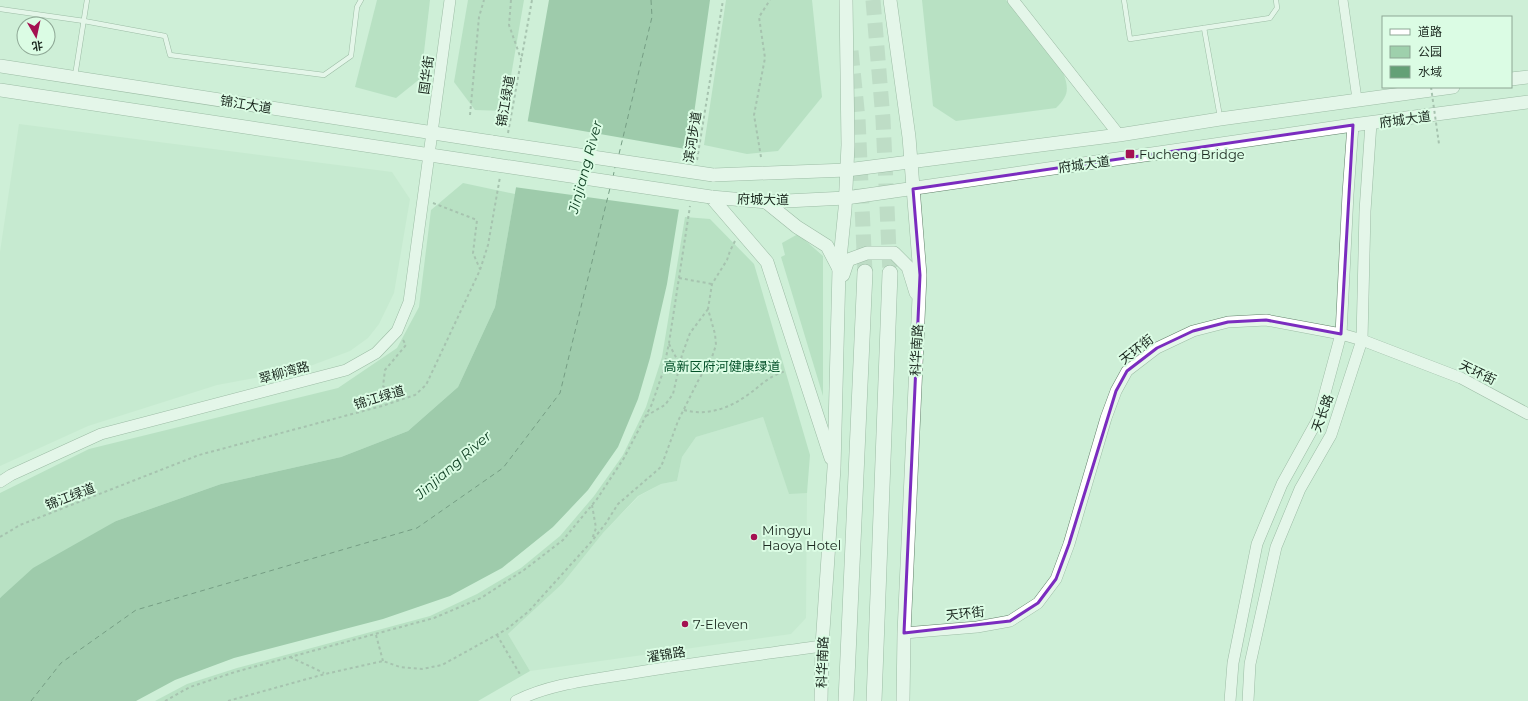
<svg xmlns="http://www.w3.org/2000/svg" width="1528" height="701" font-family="Montserrat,'Noto Sans SC',sans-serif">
	<rect width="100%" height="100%" fill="#ceefd7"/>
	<g fill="#bde4c7">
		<polygon points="19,124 392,172 410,199 394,293 379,324 368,338 350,351 302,369 217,385 88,426 0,466 0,252"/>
		<polygon points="763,417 789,493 807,493 806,618 791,634 530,671 508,634 562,584 603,533 639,496 661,484 677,481 682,457 696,437"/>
	</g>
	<g fill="#9ed0ac">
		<polygon points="377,0 430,0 421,78 396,98 355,87"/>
		<polygon points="468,0 524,0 505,111 475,110 454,82"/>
		<polygon points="726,0 812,0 822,97 778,151 747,154 704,145"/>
		<path d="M922,0h84l57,72c6,17 6,23 -7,36l-100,13 -23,-15z"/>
		<polygon points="463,183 515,194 495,307 458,387 408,431 341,457 221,484 116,521 0,598 0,493 89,449 338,388 397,348 419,307 431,210"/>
		<polygon points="685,217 710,219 754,264 810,455 807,493 789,494 763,417 696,437 682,457 677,481 661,484 638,496 603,533 562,584 508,634 530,671 478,701 155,701 187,684 237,668 430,616 477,594 521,568 560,536 594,496 623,455 646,407 662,357"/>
		<polygon points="798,234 823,256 823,396 781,257 785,255 782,243"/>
	</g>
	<polygon fill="#64a076" points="549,0 710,0 692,128 667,284 650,358 638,399 618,447 588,490 553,527 502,568 450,596 383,619 234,658 175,680 136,701 0,701 0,598 33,568 116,521 221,484 341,457 408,431 458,387 495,307"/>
	<polygon fill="#ceefd7" points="526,121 691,150 681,210 514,187"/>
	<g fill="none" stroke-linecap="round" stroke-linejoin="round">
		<g stroke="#0b3b1f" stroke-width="1" stroke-dasharray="5 4" stroke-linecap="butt">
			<polyline points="619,154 652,17 651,0"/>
			<polyline points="613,177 615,167"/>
			<polyline points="31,701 61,663 136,610 417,528 503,468 560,393 610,188"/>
		</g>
		<g stroke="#aac7b2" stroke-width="15" stroke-dasharray="15 8" stroke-linecap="butt">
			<polyline points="873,0 883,119 890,273"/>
			<polyline points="851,51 858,119 865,272"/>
		</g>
		<defs>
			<g id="service">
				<polyline points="1124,0 1130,39 1270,18 1277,8 1276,0"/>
				<polyline points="0,9 84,21 165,36 170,55 324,75 351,56 357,7 361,0"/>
				<polyline points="1204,28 1220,117"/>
				<polyline points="75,76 87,0"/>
			</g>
			<polyline id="minor" points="1343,0 1357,99"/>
			<g id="tertiary">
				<polyline points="1013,0 1119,135"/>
				<polyline points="0,482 11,475 101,434 346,370 376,353 397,331 409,302 450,0"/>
				<polyline points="904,633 977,627 1010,621 1038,603 1056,579 1069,544 1106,418 1116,391 1127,371 1157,348 1193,331 1228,322 1266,320 1341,334 1362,340 1461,378 1528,414"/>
				<path d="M516,701c34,-17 74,-21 111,-27 65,-11 130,-19 195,-28"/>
				<polyline points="1230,701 1233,663 1257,544 1282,484 1318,419 1341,334 1348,194 1353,125"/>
				<polyline points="1248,701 1250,664 1276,547 1300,489 1331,435 1362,340 1365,211 1371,123"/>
			</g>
			<g id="secondary">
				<polyline points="890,0 909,137 920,275 904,633 903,701"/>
				<polyline points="0,66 492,142"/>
				<polyline points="1511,79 1528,77"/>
				<polyline points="0,90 490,164"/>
				<polyline points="713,175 847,170 1119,135 1220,119 1453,87"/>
				<polyline points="711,197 766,202 846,198 1353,125 1528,102"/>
				<polyline points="711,197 767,262 831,458"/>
				<polyline points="766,202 797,227 827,246 839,269"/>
				<polyline points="843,275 848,260 867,253 894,253 908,267 916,293"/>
				<polyline points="821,701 822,646 834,468 839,269 845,209 848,145 846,0"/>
			</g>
			<g id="trunk">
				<polyline points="846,701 865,272"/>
				<polyline points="874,701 890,273"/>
			</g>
		</defs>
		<use href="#service" stroke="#617f69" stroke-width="5.5"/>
		<use href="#minor" stroke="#617f69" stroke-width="10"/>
		<use href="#tertiary" stroke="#617f69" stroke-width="12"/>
		<use href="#secondary" stroke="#617f69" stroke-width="14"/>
		<use href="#trunk" stroke="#617f69" stroke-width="16"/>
		<g stroke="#778f7e" stroke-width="2" stroke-dasharray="3 3" stroke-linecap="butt">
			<polyline points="511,0 509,25 521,59"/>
			<polyline points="470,115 479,17 484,0"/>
			<polyline points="508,133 532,0"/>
			<polyline points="761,157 754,115 765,58 759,17 770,0"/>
			<polyline points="697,160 723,0"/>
			<polyline points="433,203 477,220 473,253 480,269"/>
			<polyline points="679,278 712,284"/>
			<polyline points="669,344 680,365"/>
			<polyline points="398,400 383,386 385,370 406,345 403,340"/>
			<path d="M684,410c22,6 44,-1 62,-14 15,-10 22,-20 40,-25"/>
			<polyline points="646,416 665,405 673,394 682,355 690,333 708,309"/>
			<polyline points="592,505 596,528 592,539"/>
			<polyline points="0,537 20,525 199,455 382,406 415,395 426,385 480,270 488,245 500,177"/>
			<polyline points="376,635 383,661"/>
			<polyline points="497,635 521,676"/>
			<polyline points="290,657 324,673"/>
			<polyline points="165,701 190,687 235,672 434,618 481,598 524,570 563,540 597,499 624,458 652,404 663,372 669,343 690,206"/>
			<polyline points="228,701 325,674 383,661 400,667 422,669 442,665 507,629 529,611 592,541 606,523 618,504 661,467 678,421 698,381 712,357 716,345 715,334 708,309 712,284 727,260 730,251 735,241"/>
		</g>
		<use href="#service" stroke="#fff" stroke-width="4.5"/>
		<use href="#minor" stroke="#fff" stroke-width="9"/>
		<use href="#tertiary" stroke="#fff" stroke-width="11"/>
		<use href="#secondary" stroke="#fff" stroke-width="13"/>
		<use href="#trunk" stroke="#fff" stroke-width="15"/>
		<defs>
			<g id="secondary-bridge">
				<polyline points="492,142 713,175"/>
				<polyline points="490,164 711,197"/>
			</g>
		</defs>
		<use href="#secondary-bridge" stroke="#617f69" stroke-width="14" stroke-linecap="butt"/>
		<polyline stroke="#778f7e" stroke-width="2" stroke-dasharray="3 3" stroke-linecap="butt" points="1431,87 1439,144"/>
		<use href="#secondary-bridge" stroke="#fff" stroke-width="13"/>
	</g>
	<path d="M0 0H1528V701H0ZM1353,125l-12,209 -75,-14 -38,2 -35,9 -36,17 -30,23 -11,20 -47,153 -13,35 -18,24 -28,18 -106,12 16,-358 -7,-86z" fill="#ceefd7" fill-opacity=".55" fill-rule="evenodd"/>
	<path fill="none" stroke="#7b2cbf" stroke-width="3" stroke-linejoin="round" d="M1353,125l-12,209 -75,-14 -38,2 -35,9 -36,17 -30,23 -11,20 -47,153 -13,35 -18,24 -28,18 -106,12 16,-358 -7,-86z"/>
	<g fill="#a41151" stroke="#dbfce4" stroke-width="1.5">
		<rect x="1125" y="149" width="10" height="10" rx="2"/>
		<circle cx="754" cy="537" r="4"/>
		<circle cx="685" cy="624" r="4"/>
	</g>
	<g text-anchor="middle" stroke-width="4" stroke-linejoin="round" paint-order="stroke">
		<g font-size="13" fill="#1a271e" stroke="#dbfce4">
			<text transform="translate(426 75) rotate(-82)" y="5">国华街</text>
			<text transform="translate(505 101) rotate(-80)" y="5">锦江绿道</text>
			<text transform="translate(246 104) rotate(9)" y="5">锦江大道</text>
			<text transform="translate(1405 119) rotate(-8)" y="5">府城大道</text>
			<text transform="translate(692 137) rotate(-81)" y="5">滨河步道</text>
			<text transform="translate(1084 164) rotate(-8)" y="5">府城大道</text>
			<text transform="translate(763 199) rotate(1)" y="5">府城大道</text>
			<text transform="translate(1136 349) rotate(-38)" y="5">天环街</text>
			<text transform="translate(916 350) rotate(-87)" y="5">科华南路</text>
			<text transform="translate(284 372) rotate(-15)" y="5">翠柳湾路</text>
			<text transform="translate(1478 372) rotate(26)" y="5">天环街</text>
			<text transform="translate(379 397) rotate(-17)" y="5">锦江绿道</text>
			<text transform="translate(1322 413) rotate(-70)" y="5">天长路</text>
			<text transform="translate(70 496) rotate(-21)" y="5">锦江绿道</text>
			<text transform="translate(965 613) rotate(-6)" y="5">天环街</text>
			<text transform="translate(666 654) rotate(-9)" y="5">濯锦路</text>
			<text transform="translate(822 662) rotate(-88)" y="5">科华南路</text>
		</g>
		<g font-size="13" fill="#1a271e" stroke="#dbfce4" text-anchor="start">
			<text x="1139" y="159">Fucheng Bridge</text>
			<text x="762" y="535">Mingyu<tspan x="762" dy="15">Haoya Hotel</tspan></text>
			<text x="693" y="629">7-Eleven</text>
		</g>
		<g font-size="13" fill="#035028" stroke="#dbfce4">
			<text x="722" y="371">高新区府河健康绿道</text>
		</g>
		<g font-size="14" font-style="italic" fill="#0b3b1f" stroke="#dbfce4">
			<text transform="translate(585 167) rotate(-75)" y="5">Jinjiang River</text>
			<text transform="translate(453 465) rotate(-41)" y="5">Jinjiang River</text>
		</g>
	</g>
	<rect x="1382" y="16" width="130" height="72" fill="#dbfce4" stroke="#8ea795"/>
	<rect x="1390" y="29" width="20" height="6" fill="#ffffff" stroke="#8ea795"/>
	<text x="1418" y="36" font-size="12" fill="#1a271e">道路</text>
	<rect x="1390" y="46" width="20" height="12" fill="#9ed0ac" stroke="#8ea795"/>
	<text x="1418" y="56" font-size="12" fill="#1a271e">公园</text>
	<rect x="1390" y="66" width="20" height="12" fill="#64a076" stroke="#8ea795"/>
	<text x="1418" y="76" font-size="12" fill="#1a271e">水域</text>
	<g transform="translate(36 36) rotate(171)"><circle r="19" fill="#dbfce4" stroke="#8ea795"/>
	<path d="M0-3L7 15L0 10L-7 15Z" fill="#a41151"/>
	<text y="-6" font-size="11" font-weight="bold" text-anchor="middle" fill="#1a271e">北</text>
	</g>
</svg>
